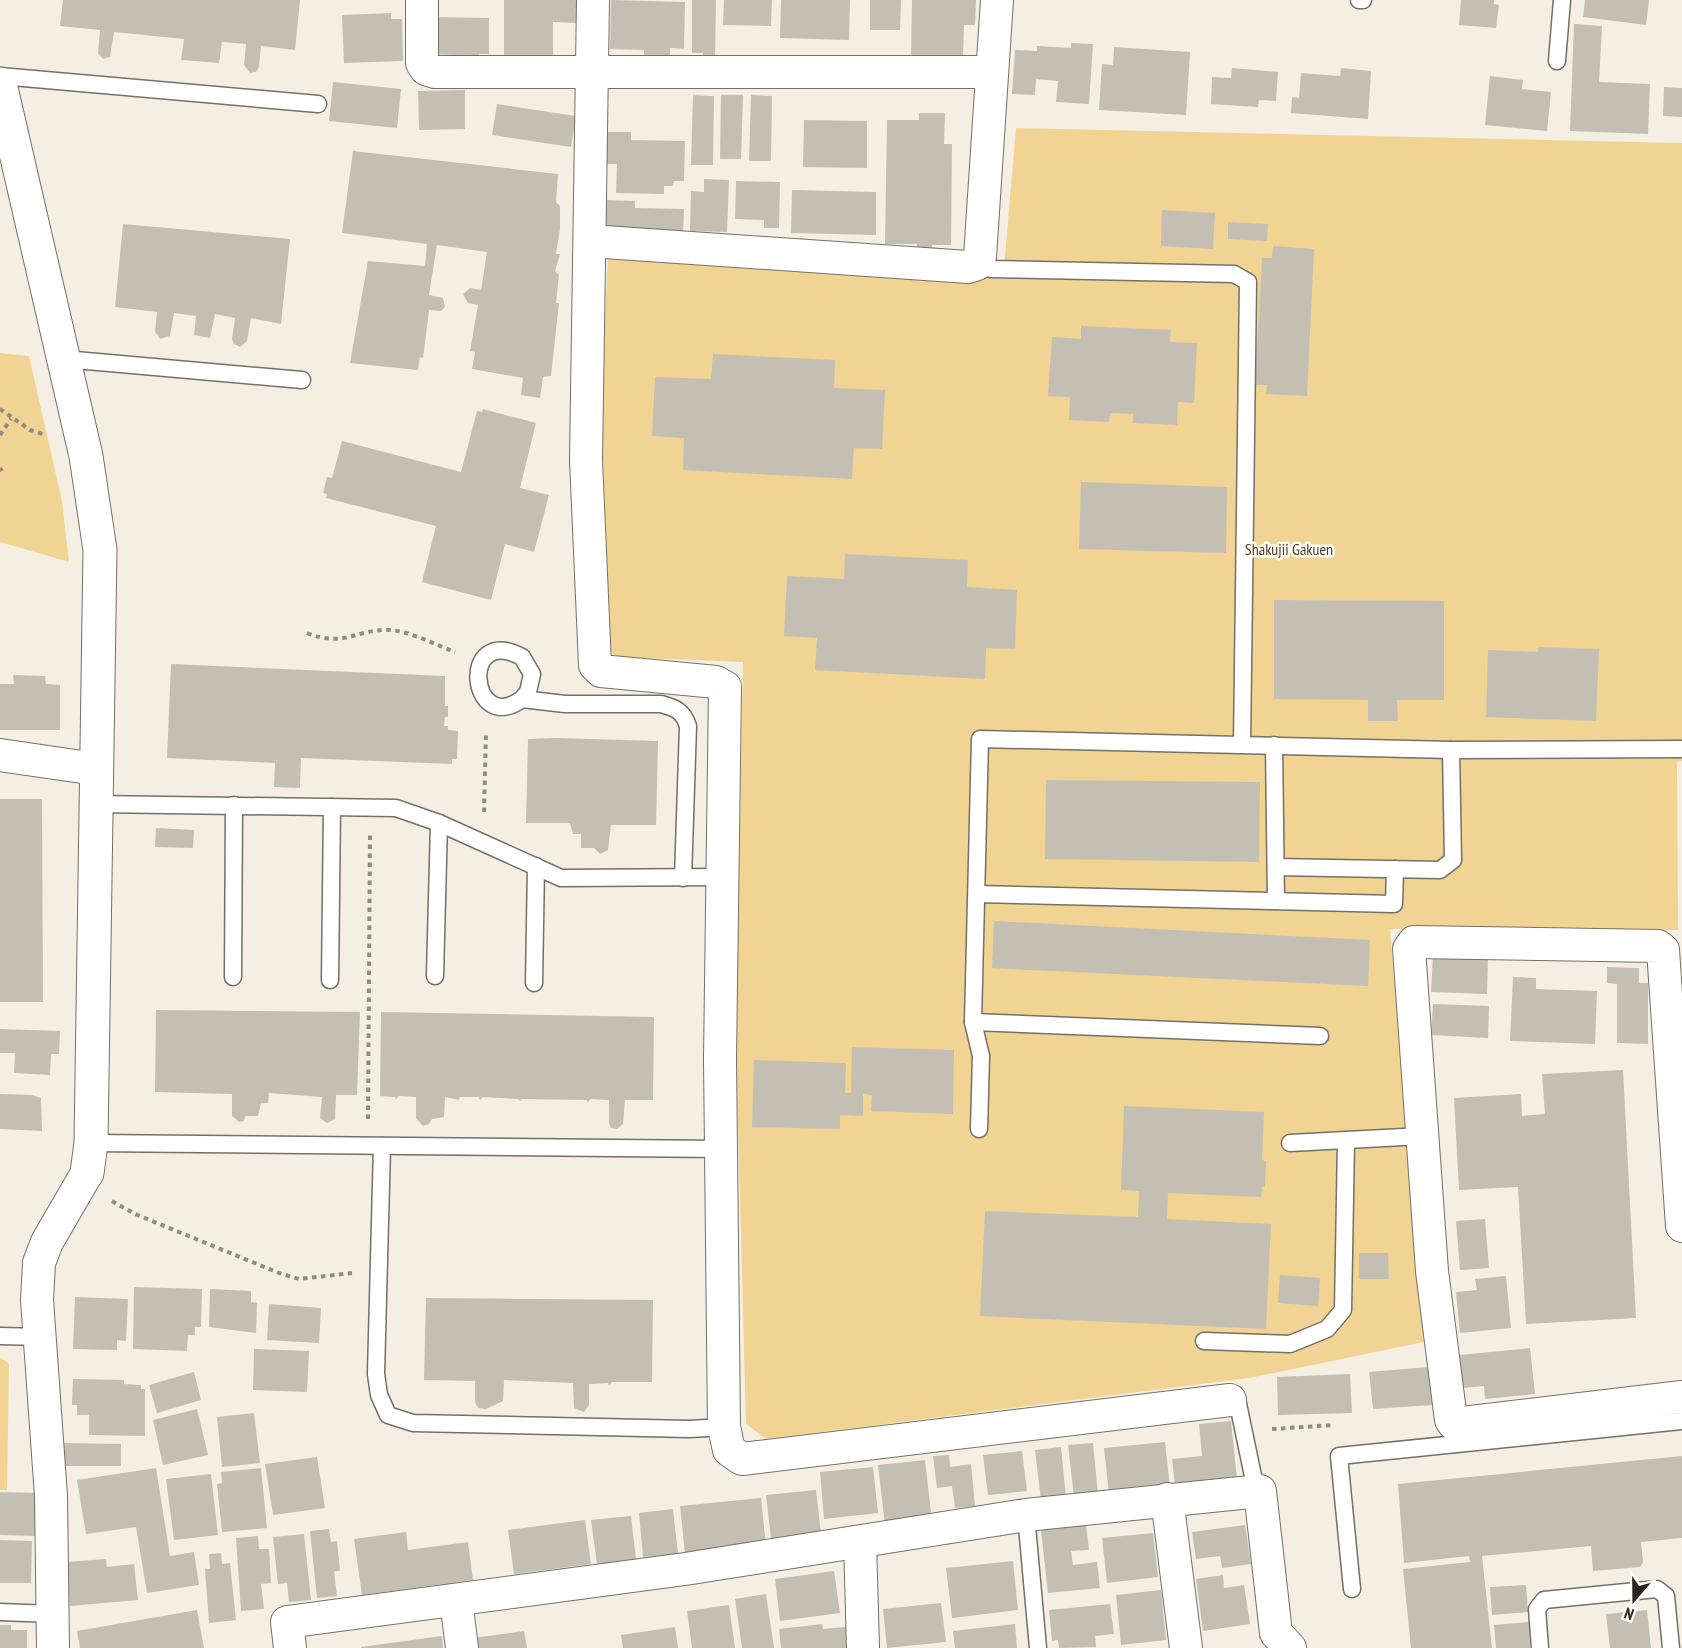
<svg xmlns="http://www.w3.org/2000/svg" width="1682" height="1648" font-family="'PT Sans Narrow',sans-serif">
	<rect width="100%" height="100%" fill="#f5efe3"/>
	<g fill="#f1d494">
		<polygon points="1016,128 1682,143 1682,761 1677,762 1678,930 1390,929 1424,1342 1249,1378 766,1439 746,1424 736,1047 743,662 617,657 610,651 601,405 608,257 1003,279"/>
		<polygon points="0,353 29,356 62,501 69,562 0,542"/>
		<polygon points="0,1357 9,1364 7,1490 0,1490"/>
	</g>
	<g fill="#c4bfb3">
		<polygon points="63,0 300,0 295,50 261,46 259,67 256,72 250,73 244,65 246,44 222,42 219,63 181,60 184,39 114,32 110,57 103,59 98,53 100,30 60,26"/>
		<polygon points="504,0 576,0 576,23 553,22 553,60 504,60"/>
		<polygon points="611,0 685,2 684,49 670,48 670,57 644,57 644,50 610,49"/>
		<polygon points="692,0 716,0 715,63 703,63 703,53 692,53"/>
		<polygon points="724,0 772,0 771,26 723,25"/>
		<polygon points="781,0 850,0 849,40 780,38"/>
		<polygon points="870,0 901,0 900,30 870,30"/>
		<polygon points="912,0 976,0 975,25 964,25 963,59 911,57"/>
		<polygon points="1461,0 1494,0 1494,4 1499,5 1496,28 1459,25"/>
		<polygon points="1585,0 1649,0 1646,25 1583,17"/>
		<polygon points="391,13 391,19 402,19 403,61 344,63 342,15"/>
		<polygon points="431,17 489,18 489,54 479,54 478,61 458,60 458,55 430,54"/>
		<polygon points="1574,24 1602,26 1599,82 1650,84 1648,134 1570,131"/>
		<polygon points="1071,43 1093,44 1089,104 1056,102 1058,81 1036,79 1035,95 1012,94 1015,50 1037,51 1037,46 1071,48"/>
		<polygon points="1114,47 1190,52 1186,115 1099,110 1102,64 1113,65"/>
		<polygon points="1232,68 1278,72 1276,101 1259,100 1258,107 1211,104 1212,77 1231,78"/>
		<polygon points="1341,68 1371,71 1368,119 1291,113 1292,97 1299,98 1301,73 1340,76"/>
		<polygon points="1490,76 1523,80 1522,89 1551,92 1547,131 1485,125"/>
		<polygon points="333,82 401,89 397,128 329,121"/>
		<polygon points="1664,87 1682,88 1682,117 1663,116"/>
		<polygon points="465,90 465,129 419,130 418,91"/>
		<polygon points="693,95 714,96 713,165 691,165"/>
		<polygon points="721,95 743,95 741,159 720,159"/>
		<polygon points="751,95 772,96 771,161 749,161"/>
		<polygon points="497,104 576,116 571,147 492,135"/>
		<polygon points="919,113 945,113 944,144 952,144 951,245 932,245 932,249 917,249 917,244 885,244 887,120 919,120"/>
		<polygon points="804,120 867,121 867,168 803,167"/>
		<polygon points="606,132 631,132 631,140 685,141 684,181 674,181 673,186 664,186 664,194 616,193 617,164 606,164"/>
		<polygon points="353,151 558,174 556,202 560,206 560,229 556,254 560,254 555,271 559,275 556,303 559,303 551,376 543,377 540,398 521,395 523,378 472,369 475,352 470,351 478,305 468,303 463,294 470,288 481,290 487,252 437,245 429,295 443,298 445,307 441,311 429,310 423,358 420,357 418,370 350,363 368,261 425,266 427,244 342,233"/>
		<polygon points="704,179 729,180 727,232 690,231 691,191 704,192"/>
		<polygon points="736,181 780,182 779,228 764,228 764,220 735,219"/>
		<polygon points="792,190 876,192 876,235 791,233"/>
		<polygon points="604,200 635,201 635,208 684,209 683,236 603,233"/>
		<polygon points="1162,210 1215,213 1213,249 1161,246"/>
		<polygon points="1228,222 1268,224 1267,241 1228,239"/>
		<polygon points="123,224 290,239 281,324 251,318 247,341 240,347 234,344 232,339 235,318 215,314 210,338 194,335 196,316 174,313 170,336 160,339 155,332 157,312 115,307"/>
		<polygon points="1273,246 1314,249 1307,396 1266,394 1267,385 1255,385 1262,258 1272,258"/>
		<polygon points="1081,326 1171,330 1170,342 1197,343 1194,403 1178,402 1177,425 1133,423 1133,414 1110,413 1109,422 1069,420 1070,397 1048,396 1052,337 1081,339"/>
		<polygon points="713,354 835,360 834,388 885,390 882,449 854,448 852,479 683,470 684,438 652,436 655,377 711,379"/>
		<polygon points="483,409 536,423 520,488 549,495 534,552 505,544 491,600 422,582 436,526 326,498 327,494 323,493 327,477 332,478 342,441 461,472 477,411 482,412"/>
		<polygon points="1081,482 1227,487 1226,553 1079,549"/>
		<polygon points="845,554 968,560 967,587 1017,590 1015,649 986,648 985,679 815,670 817,638 784,636 787,576 844,579"/>
		<polygon points="1274,600 1444,601 1444,700 1397,700 1398,721 1368,721 1368,700 1274,699"/>
		<polygon points="1539,647 1599,649 1596,721 1486,717 1488,650 1538,652"/>
		<polygon points="171,664 445,676 445,706 448,706 448,717 445,717 444,726 448,726 448,730 458,731 457,759 452,759 452,764 301,758 300,788 274,787 275,763 167,758"/>
		<polygon points="13,675 45,676 46,684 60,685 60,730 0,730 0,684 14,684"/>
		<polygon points="556,738 658,741 656,825 611,825 608,850 600,854 594,848 581,848 581,834 573,834 570,823 526,823 528,739"/>
		<polygon points="1046,780 1260,782 1259,862 1045,859"/>
		<polygon points="0,799 42,799 43,1002 0,1002"/>
		<polygon points="156,828 194,830 193,848 155,847"/>
		<polygon points="994,921 1370,940 1368,986 992,968"/>
		<polygon points="1433,954 1488,956 1487,994 1431,992"/>
		<polygon points="1607,967 1639,968 1639,983 1648,983 1648,1044 1617,1043 1617,984 1607,983"/>
		<polygon points="1513,977 1536,978 1536,989 1597,991 1595,1044 1510,1041"/>
		<polygon points="1433,1004 1489,1006 1488,1038 1431,1035"/>
		<polygon points="156,1010 360,1012 357,1095 336,1095 335,1119 327,1123 320,1118 322,1097 269,1093 268,1103 261,1103 258,1116 245,1116 244,1121 239,1122 232,1116 232,1094 155,1092"/>
		<polygon points="381,1012 654,1017 653,1100 625,1100 623,1124 617,1129 611,1128 609,1123 609,1100 591,1099 587,1102 587,1100 522,1099 521,1101 518,1099 483,1097 480,1100 479,1097 460,1097 459,1100 445,1097 444,1117 432,1119 429,1124 423,1126 416,1118 416,1097 399,1096 396,1099 395,1097 380,1096"/>
		<polygon points="0,1029 60,1031 59,1054 51,1054 50,1075 14,1073 15,1053 0,1053"/>
		<polygon points="852,1047 954,1050 953,1114 871,1111 872,1095 863,1094 863,1116 840,1115 840,1129 752,1127 754,1060 846,1063 845,1093 851,1093"/>
		<polygon points="1623,1070 1636,1318 1526,1324 1518,1187 1459,1190 1454,1098 1521,1094 1522,1116 1545,1114 1542,1074"/>
		<polygon points="0,1094 32,1095 41,1098 42,1131 0,1129"/>
		<polygon points="1124,1106 1264,1112 1262,1160 1266,1161 1265,1187 1262,1187 1261,1197 1168,1193 1167,1219 1271,1224 1266,1329 980,1316 985,1211 1138,1217 1139,1191 1121,1190"/>
		<polygon points="1485,1219 1489,1268 1460,1270 1456,1221"/>
		<polygon points="1359,1253 1388,1253 1389,1279 1359,1279"/>
		<polygon points="1280,1275 1320,1278 1318,1306 1278,1303"/>
		<polygon points="1506,1276 1511,1328 1460,1333 1456,1292 1477,1290 1475,1279"/>
		<polygon points="134,1287 202,1289 201,1327 195,1327 195,1335 188,1335 187,1351 133,1349"/>
		<polygon points="210,1289 251,1291 251,1302 257,1303 256,1333 209,1327"/>
		<polygon points="75,1297 128,1299 126,1341 117,1340 117,1350 73,1349"/>
		<polygon points="426,1298 653,1300 652,1382 612,1382 609,1386 608,1383 589,1384 589,1405 584,1412 574,1408 573,1383 504,1380 503,1401 486,1409 478,1408 475,1402 475,1381 424,1380"/>
		<polygon points="269,1304 321,1308 319,1343 267,1340"/>
		<polygon points="1530,1348 1535,1394 1485,1399 1484,1386 1463,1388 1460,1355"/>
		<polygon points="254,1349 309,1351 307,1392 253,1390"/>
		<polygon points="1429,1367 1433,1405 1373,1409 1369,1372"/>
		<polygon points="194,1372 201,1400 157,1413 149,1385"/>
		<polygon points="1350,1374 1352,1413 1278,1415 1277,1377"/>
		<polygon points="73,1379 124,1380 124,1384 141,1385 141,1389 145,1389 145,1436 89,1435 89,1415 77,1415 77,1405 72,1405"/>
		<polygon points="197,1409 208,1455 163,1465 153,1420"/>
		<polygon points="254,1413 260,1463 222,1467 217,1417"/>
		<polygon points="1231,1421 1237,1480 1175,1486 1172,1459 1202,1456 1199,1424"/>
		<polygon points="1165,1442 1170,1487 1109,1494 1104,1448"/>
		<polygon points="62,1443 121,1444 121,1466 62,1466"/>
		<polygon points="1093,1443 1098,1495 1074,1497 1068,1445"/>
		<polygon points="1061,1447 1066,1498 1041,1500 1035,1450"/>
		<polygon points="1022,1451 1027,1491 988,1495 983,1455"/>
		<polygon points="949,1455 950,1467 971,1464 975,1506 955,1508 952,1486 937,1488 933,1456"/>
		<polygon points="1682,1456 1682,1538 1641,1542 1643,1562 1640,1567 1593,1571 1591,1546 1482,1556 1492,1648 1411,1648 1403,1569 1470,1562 1469,1556 1404,1563 1398,1484"/>
		<polygon points="317,1457 325,1508 273,1515 265,1464"/>
		<polygon points="925,1460 932,1521 885,1525 878,1465"/>
		<polygon points="873,1467 878,1513 824,1519 820,1472"/>
		<polygon points="156,1468 170,1556 194,1552 199,1585 147,1593 136,1527 86,1534 77,1480"/>
		<polygon points="261,1468 267,1528 222,1532 217,1484 222,1483 221,1472"/>
		<polygon points="211,1474 218,1535 174,1540 166,1479"/>
		<polygon points="816,1490 821,1534 771,1539 766,1495"/>
		<polygon points="0,1492 38,1493 37,1536 0,1535"/>
		<polygon points="761,1498 766,1546 685,1554 680,1506"/>
		<polygon points="673,1509 678,1554 643,1557 639,1513"/>
		<polygon points="631,1516 636,1559 597,1564 591,1520"/>
		<polygon points="585,1520 591,1564 514,1574 508,1530"/>
		<polygon points="1086,1525 1089,1550 1071,1551 1073,1565 1097,1562 1100,1588 1048,1593 1041,1530"/>
		<polygon points="1245,1525 1251,1564 1222,1568 1220,1556 1196,1559 1192,1532"/>
		<polygon points="329,1529 331,1542 337,1541 340,1571 334,1571 337,1596 317,1598 310,1531"/>
		<polygon points="406,1532 408,1550 468,1542 473,1580 362,1595 354,1539"/>
		<polygon points="1153,1533 1158,1577 1107,1583 1102,1538"/>
		<polygon points="304,1534 311,1600 289,1602 287,1583 278,1584 273,1537"/>
		<polygon points="258,1536 259,1549 269,1549 271,1583 261,1584 264,1609 241,1611 236,1538"/>
		<polygon points="0,1540 32,1541 31,1583 0,1583"/>
		<polygon points="221,1553 222,1564 230,1563 236,1620 209,1623 205,1569 210,1569 209,1554"/>
		<polygon points="106,1559 107,1567 134,1564 138,1600 70,1606 66,1562"/>
		<polygon points="1013,1561 1018,1610 952,1618 946,1568"/>
		<polygon points="834,1571 840,1613 780,1621 775,1579"/>
		<polygon points="1223,1575 1224,1588 1244,1585 1250,1624 1203,1631 1196,1579"/>
		<polygon points="1526,1585 1528,1612 1492,1615 1490,1587"/>
		<polygon points="1161,1590 1166,1640 1121,1645 1116,1595"/>
		<polygon points="766,1594 774,1648 742,1648 735,1599"/>
		<polygon points="941,1603 946,1642 887,1648 883,1609"/>
		<polygon points="1110,1604 1114,1634 1095,1636 1096,1647 1059,1648 1058,1640 1052,1641 1049,1610"/>
		<polygon points="729,1605 735,1648 692,1648 687,1611"/>
		<polygon points="197,1610 204,1648 80,1648 77,1631"/>
		<polygon points="1647,1610 1651,1648 1610,1648 1606,1614"/>
		<polygon points="1529,1622 1530,1648 1496,1648 1494,1625"/>
		<polygon points="822,1624 823,1629 846,1627 849,1648 781,1648 779,1629"/>
		<polygon points="1015,1624 1017,1648 955,1648 953,1631"/>
		<polygon points="0,1625 11,1625 11,1630 27,1630 27,1648 0,1648"/>
		<polygon points="675,1627 678,1648 623,1648 621,1635"/>
		<polygon points="524,1631 527,1648 475,1648 473,1638"/>
		<polygon points="442,1636 443,1648 361,1648 361,1647"/>
	</g>
	<g fill="none" stroke-linecap="round" stroke-linejoin="round">
		<defs>
			<g id="lane">
				<polyline points="1359,0 1363,0"/>
				<polyline points="1557,61 1562,0"/>
				<polyline points="0,76 318,104"/>
				<polyline points="977,264 991,269 1234,274 1248,282 1242,744"/>
				<polyline points="64,359 302,380"/>
				<path d="M522,699l6,-7 4,-18 -10,-17c-64,-34 -52,80 0,42l43,5h96c15,4 22,7 27,22l-5,152"/>
				<polyline points="1274,745 1276,901"/>
				<polyline points="95,804 396,808 439,823 561,878 722,877"/>
				<polyline points="1276,867 1440,870 1453,860 1451,750"/>
				<polyline points="977,894 1394,904 1395,869"/>
				<polyline points="435,976 439,823"/>
				<polyline points="233,977 234,805"/>
				<polyline points="330,980 332,807"/>
				<polyline points="534,983 536,866"/>
				<polyline points="973,1022 1320,1036"/>
				<polyline points="979,1129 981,1056 973,1022 980,739 1451,750 1682,749"/>
				<polyline points="91,1143 721,1149"/>
				<polyline points="1290,1143 1422,1136"/>
				<polyline points="382,1146 376,1374 379,1395 388,1415 413,1423 689,1429 724,1427"/>
				<polyline points="0,1336 40,1337"/>
				<polyline points="1204,1341 1290,1344 1327,1329 1343,1310 1346,1141"/>
				<polyline points="1230,1400 1237,1399 1253,1476 1260,1491"/>
				<polyline points="1026,1515 1038,1648"/>
				<polyline points="1352,1589 1339,1456 1682,1421"/>
				<polyline points="0,1612 53,1614"/>
				<polyline points="1540,1648 1537,1609 1544,1600 1657,1589 1666,1596 1671,1648"/>
			</g>
			<g id="street">
				<polyline points="422,0 422,63 426,69 435,72 991,72"/>
				<polyline points="593,0 586,460 595,665 601,671 716,682 725,687 720,1059 724,1427 729,1450 742,1459 1230,1400"/>
				<polyline points="590,241 968,267 977,264 980,257 997,0"/>
				<polyline points="0,755 96,769"/>
				<polyline points="1682,1226 1663,950 1658,946 1414,942 1409,949 1432,1271 1451,1420 1454,1424 1682,1397"/>
				<polyline points="1167,1499 1186,1648"/>
				<polyline points="860,1542 863,1648"/>
				<polyline points="456,1600 462,1648"/>
				<polyline points="53,1648 51,1496 37,1300 39,1263 47,1242 87,1173"/>
				<polyline points="290,1648 287,1622 685,1569 1026,1515 1260,1491 1276,1633 1290,1648"/>
			</g>
			<polyline id="secondary" points="0,84 86,456 100,550 91,1143 87,1173"/>
		</defs>
		<use href="#lane" stroke="#747065" stroke-width="19"/>
		<use href="#street" stroke="#747065" stroke-width="34"/>
		<use href="#secondary" stroke="#747065" stroke-width="35"/>
		<g stroke="#908c84" stroke-width="4" stroke-dasharray="4.5 4.5" stroke-linecap="butt">
			<polyline points="0,409 30,430 43,434"/>
			<polyline points="0,435 11,419"/>
			<polyline points="0,468 2,471"/>
			<path d="M307,633c37,15 49,-4 82,-3 21,1 47,15 66,22"/>
			<polyline points="484,812 486,732"/>
			<polyline points="368,1119 370,835"/>
			<polyline points="112,1201 135,1214 279,1273 299,1279 352,1273"/>
			<polyline points="1272,1429 1334,1425"/>
		</g>
		<use href="#lane" stroke="#fff" stroke-width="16"/>
		<use href="#street" stroke="#fff" stroke-width="32"/>
		<use href="#secondary" stroke="#fff" stroke-width="33"/>
	</g>
	<g text-anchor="middle" stroke-width="5" stroke-linejoin="round" paint-order="stroke">
		<g font-size="16" fill="#4c3e1a" stroke="#fefdfa">
			<text x="1289" y="555">Shakujii Gakuen</text>
		</g>
	</g>
	<g transform="translate(1634 1600) rotate(200)" stroke="#fefdfa" stroke-width="4.5" paint-order="stroke">
	<path d="M0-4.5L10 22L0 15L-10 22Z" fill="#262420"/>
	<text y="-9" font-size="16" font-weight="bold" text-anchor="middle" fill="#262420">N</text>
	</g>
</svg>
